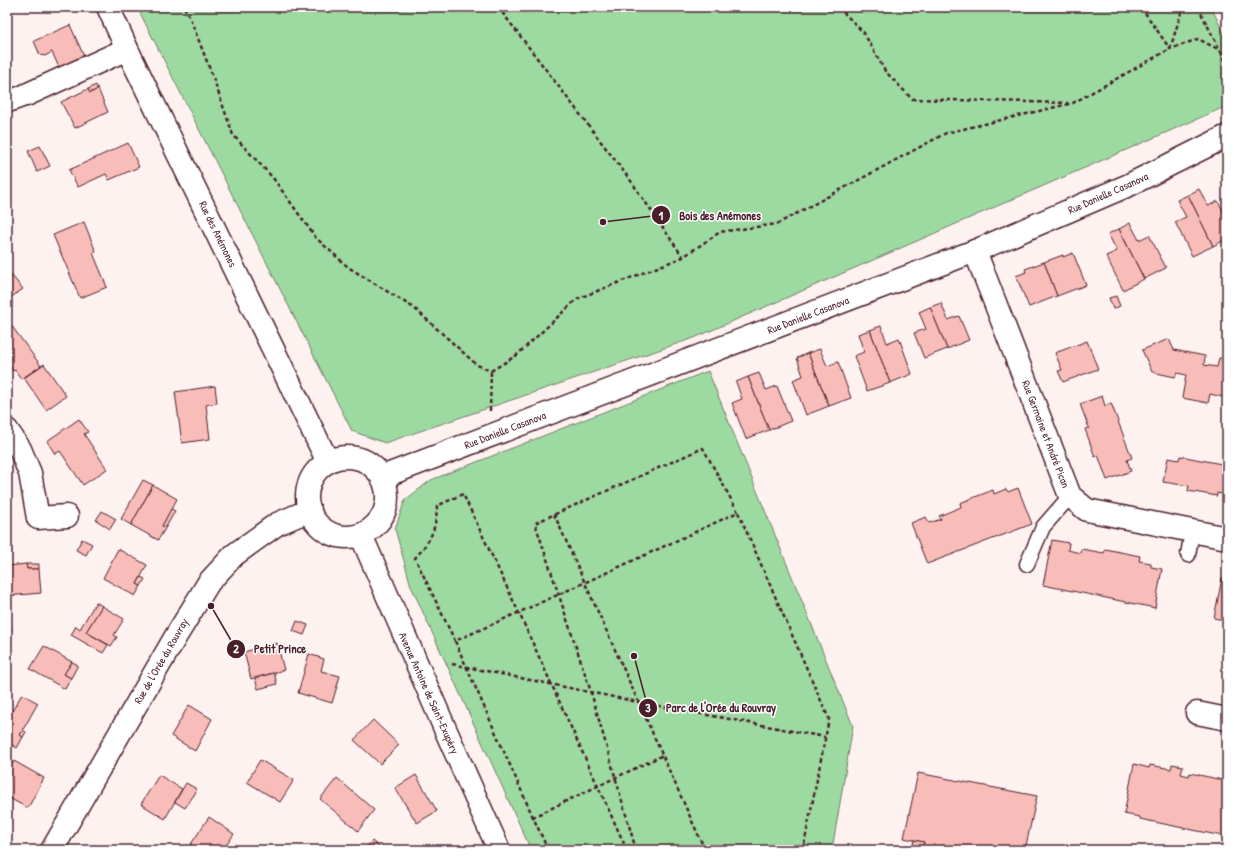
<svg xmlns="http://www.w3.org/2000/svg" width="1234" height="857" font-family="'Patrick Hand',sans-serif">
	<rect width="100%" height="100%" fill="#fef2f1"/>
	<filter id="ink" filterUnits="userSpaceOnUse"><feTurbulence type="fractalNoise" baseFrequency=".025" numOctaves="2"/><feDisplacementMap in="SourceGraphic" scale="8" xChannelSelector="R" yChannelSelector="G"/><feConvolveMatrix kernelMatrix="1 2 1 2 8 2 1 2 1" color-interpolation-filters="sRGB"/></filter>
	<g filter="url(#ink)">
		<g fill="#9ddaa1" stroke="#747c66">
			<polygon points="137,7 1211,7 1227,39 1227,106 694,338 385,443 352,431"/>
			<polygon points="708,371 853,726 832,850 531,850 411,586 395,529 405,500 431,480"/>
		</g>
		<g fill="#f9bdb9" stroke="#4a1f2b">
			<polygon points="70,25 87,63 62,74 52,52 45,56 40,55 34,41"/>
			<polygon points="96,85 98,89 90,93 88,89"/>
			<polygon points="88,89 90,93 98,89 108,112 75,128 61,102"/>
			<polygon points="128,143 139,167 109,180 106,174 78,187 69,170"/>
			<polygon points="40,146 50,166 37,172 28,151"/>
			<polygon points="1199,189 1208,206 1218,201 1227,218 1227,239 1213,246 1188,195"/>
			<polygon points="1188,195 1213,246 1192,256 1175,222 1186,217 1177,200"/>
			<polygon points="84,222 96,252 93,253 107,287 80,298 53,235"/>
			<polygon points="1130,223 1139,240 1149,235 1166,268 1144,279 1119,229"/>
			<polygon points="1119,229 1144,279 1123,290 1106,256 1117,251 1108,234"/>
			<polygon points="1073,253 1086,285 1057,296 1044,262 1063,255 1063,257"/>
			<polygon points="1044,262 1057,296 1029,307 1016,276 1026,272 1025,269"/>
			<polygon points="7,270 23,289 7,300"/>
			<polygon points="1116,296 1120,306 1113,309 1109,298"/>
			<polygon points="941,303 948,320 959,316 969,340 947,349 930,307"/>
			<polygon points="930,307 947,349 924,358 914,333 926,329 919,312"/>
			<polygon points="11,325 41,366 21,379 15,370 13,371 7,363 7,328"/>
			<polygon points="881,326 887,343 899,338 912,374 890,383 870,330"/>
			<polygon points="870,330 890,383 867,391 854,356 864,352 858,334"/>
			<polygon points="1169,339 1174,350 1205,356 1204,365 1217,367 1219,358 1227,359 1227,398 1210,394 1208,403 1182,398 1186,375 1177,373 1175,377 1152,372 1142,350"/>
			<polygon points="1087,341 1098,369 1063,382 1058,371 1062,370 1055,353"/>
			<polygon points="820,349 827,366 838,362 851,398 829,406 808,353"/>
			<polygon points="808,353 829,406 806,415 793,380 803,376 797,358"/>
			<polygon points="44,364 66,396 46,410 24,378"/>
			<polygon points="759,373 766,390 777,386 791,421 769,430 748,377"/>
			<polygon points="748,377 769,430 746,439 732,403 742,399 736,382"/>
			<polygon points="215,386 217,403 206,405 210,439 182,443 175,392"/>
			<polygon points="1102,396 1105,406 1111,403 1132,458 1127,460 1131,471 1107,480 1098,455 1095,457 1085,429 1089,428 1080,404"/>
			<polygon points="79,419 88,432 84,434 107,469 83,485 60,451 55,454 47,441"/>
			<polygon points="1180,456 1227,465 1227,495 1217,493 1217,496 1188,491 1189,486 1163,482 1168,458 1179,460"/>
			<polygon points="143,480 153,485 131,525 121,519"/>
			<polygon points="153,485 177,499 162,526 166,527 158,540 131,525"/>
			<polygon points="1018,488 1032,524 927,564 911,523 926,517 929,523 941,519 939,516 961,507 960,503 993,490 994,494 1006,489 1008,492"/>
			<polygon points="171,509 175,511 166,527 162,526"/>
			<polygon points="102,511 116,519 110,529 96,520"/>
			<polygon points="82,539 92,544 86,555 76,550"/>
			<polygon points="1052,540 1069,543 1068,550 1080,553 1081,549 1104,553 1105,549 1140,556 1139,561 1151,563 1151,567 1162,569 1155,608 1043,585"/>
			<polygon points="118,549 147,565 137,584 141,586 135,596 103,578"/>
			<polygon points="26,564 39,564 39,569 27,569"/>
			<polygon points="26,564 27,569 39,569 41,593 7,596 7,566"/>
			<polygon points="141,577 145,579 141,586 137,584"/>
			<polygon points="1222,578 1227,580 1227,621 1214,618"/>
			<polygon points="96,602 102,606 86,632 108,645 103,653 71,635 76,626 80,629"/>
			<polygon points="102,606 124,619 114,635 117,637 111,646 86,632"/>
			<polygon points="7,616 12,630 7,632"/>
			<polygon points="297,621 308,625 304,635 293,631"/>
			<polygon points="277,643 284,670 251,679 244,652"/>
			<polygon points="44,646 72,662 64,674 71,678 65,689 30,669"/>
			<polygon points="309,654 324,659 321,671 340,676 332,703 298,693"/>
			<polygon points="72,662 78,665 71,678 64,674"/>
			<polygon points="274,673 277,684 258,689 255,678"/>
			<polygon points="22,694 38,703 20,735 23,737 17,748 7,742 7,720"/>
			<polygon points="189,705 212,719 195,751 171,736"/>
			<polygon points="373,720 399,745 380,764 354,740"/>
			<polygon points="23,730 26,732 23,737 20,735"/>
			<polygon points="260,760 294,780 280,802 247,782"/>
			<polygon points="14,761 44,778 28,808 7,797 7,773"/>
			<polygon points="1134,764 1149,768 1150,765 1171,769 1172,764 1183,766 1181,774 1189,776 1190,773 1227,781 1227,837 1140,819 1140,817 1124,814"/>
			<polygon points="918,773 1037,796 1025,850 922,850 924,842 904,838"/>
			<polygon points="159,775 182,789 165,819 141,804"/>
			<polygon points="416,775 437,811 417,823 395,788"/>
			<polygon points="337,778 374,810 358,831 320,799"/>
			<polygon points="186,783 195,788 196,792 185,808 175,802"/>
			<polygon points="209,817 234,834 223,850 187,850"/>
			<polygon points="914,840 924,842 922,850 912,850"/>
			<polygon points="372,841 383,850 364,850"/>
		</g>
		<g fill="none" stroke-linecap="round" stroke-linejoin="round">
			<defs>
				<g id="service">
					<polyline points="1188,555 1192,531"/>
					<polyline points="1027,564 1043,527 1070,496"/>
				</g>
				<polyline id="pedestrian" points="7,102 26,95"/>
				<g id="minor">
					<polyline points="26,95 127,49"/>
					<polyline points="975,251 1070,496 1087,510 1227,538"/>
					<polyline points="7,430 20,449 30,473 38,518 67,516"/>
					<polyline points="1197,713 1227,719"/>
				</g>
				<g id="tertiary">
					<polyline points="108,7 127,49 328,462"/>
					<circle cx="347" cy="497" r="40"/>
					<polyline points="382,477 975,251 1129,185 1227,136"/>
					<polyline points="361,535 446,731 499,850"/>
					<polyline points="52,850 176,636 209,582 234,555 277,524 310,510"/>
				</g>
			</defs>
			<use href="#service" stroke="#4a1f2b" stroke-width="17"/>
			<use href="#pedestrian" stroke="#4a1f2b" stroke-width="24"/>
			<use href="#minor" stroke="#4a1f2b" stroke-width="25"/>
			<use href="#tertiary" stroke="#4a1f2b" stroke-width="25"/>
			<g stroke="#4a1f2b" stroke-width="2.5" stroke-dasharray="4 3" stroke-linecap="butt">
				<polyline points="184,7 190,18 213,77 233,135 273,178 316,238 348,267 414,308 477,365 491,371"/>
				<polyline points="498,7 631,181 683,257 720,232 777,224 946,133 1073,103 1170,49 1183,7"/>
				<polyline points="838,7 864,33 885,71 912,99 1068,103"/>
				<polyline points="1141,7 1170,49 1198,39 1220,50"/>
				<polyline points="1198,7 1227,64"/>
				<polyline points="491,371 517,355 577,299 683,257"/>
				<polyline points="490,411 491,371"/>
				<polyline points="738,512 829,719 803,850"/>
				<polyline points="554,514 705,850"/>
				<polyline points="455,641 533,817"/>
				<polyline points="452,664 638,702 825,737"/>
				<polyline points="548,850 533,817 663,755"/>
				<path d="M627,850l-108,-237 -56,-119 -26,12c-1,24 -6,34 -22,52l40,83c94,-42 189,-85 283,-129l-35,-64 -168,75 56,169 45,158"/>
			</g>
			<use href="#service" stroke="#fff" stroke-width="14"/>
			<use href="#pedestrian" stroke="#fff" stroke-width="21"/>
			<use href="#minor" stroke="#fff" stroke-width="22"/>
			<use href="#tertiary" stroke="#fff" stroke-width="22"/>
		</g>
	</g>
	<g text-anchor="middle" stroke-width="3" stroke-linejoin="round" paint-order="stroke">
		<g font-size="11" fill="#4a1f2b" stroke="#fff">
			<text transform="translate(1108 193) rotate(-24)" y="4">Rue Danielle Casanova</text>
			<text transform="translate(218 234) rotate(64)" y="4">Rue des Anémones</text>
			<text transform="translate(808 315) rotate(-21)" y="4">Rue Danielle Casanova</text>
			<text transform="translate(505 430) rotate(-21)" y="4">Rue Danielle Casanova</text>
			<text transform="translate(1046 434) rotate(69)" y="4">Rue Germaine et André Pican</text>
			<text transform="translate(161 661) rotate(-60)" y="4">Rue de l'Orée du Rouvray</text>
			<text transform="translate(429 693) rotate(66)" y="4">Avenue Antoine de Saint-Exupéry</text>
		</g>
	</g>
	<path fill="none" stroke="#4a1f2b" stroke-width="1.5" d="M603 222L661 215M211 606L236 649M634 656L648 708"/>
	<g fill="#4a1f2b" stroke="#fff" stroke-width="1.5">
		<circle cx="603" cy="222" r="4"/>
		<circle cx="211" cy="606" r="4"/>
		<circle cx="634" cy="656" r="4"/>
		<circle cx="661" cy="215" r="10"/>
		<circle cx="236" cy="649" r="10"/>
		<circle cx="648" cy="708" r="10"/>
	</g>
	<g font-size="12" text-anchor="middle" font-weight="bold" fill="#fff">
		<text x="661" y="220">1</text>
		<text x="236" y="653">2</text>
		<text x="648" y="712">3</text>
	</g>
	<g font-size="12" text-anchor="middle" font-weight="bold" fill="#4a1f2b" stroke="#fff" stroke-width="3" stroke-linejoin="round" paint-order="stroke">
		<text x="720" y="220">Bois des Anémones</text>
		<text x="280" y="653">Petit Prince</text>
		<text x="721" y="712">Parc de l'Orée du Rouvray</text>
	</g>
	<rect width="1234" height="857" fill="none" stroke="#fff" stroke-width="24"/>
	<rect x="12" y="12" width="1210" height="833" fill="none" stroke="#4a1f2b" stroke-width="1.5" filter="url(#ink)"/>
</svg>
